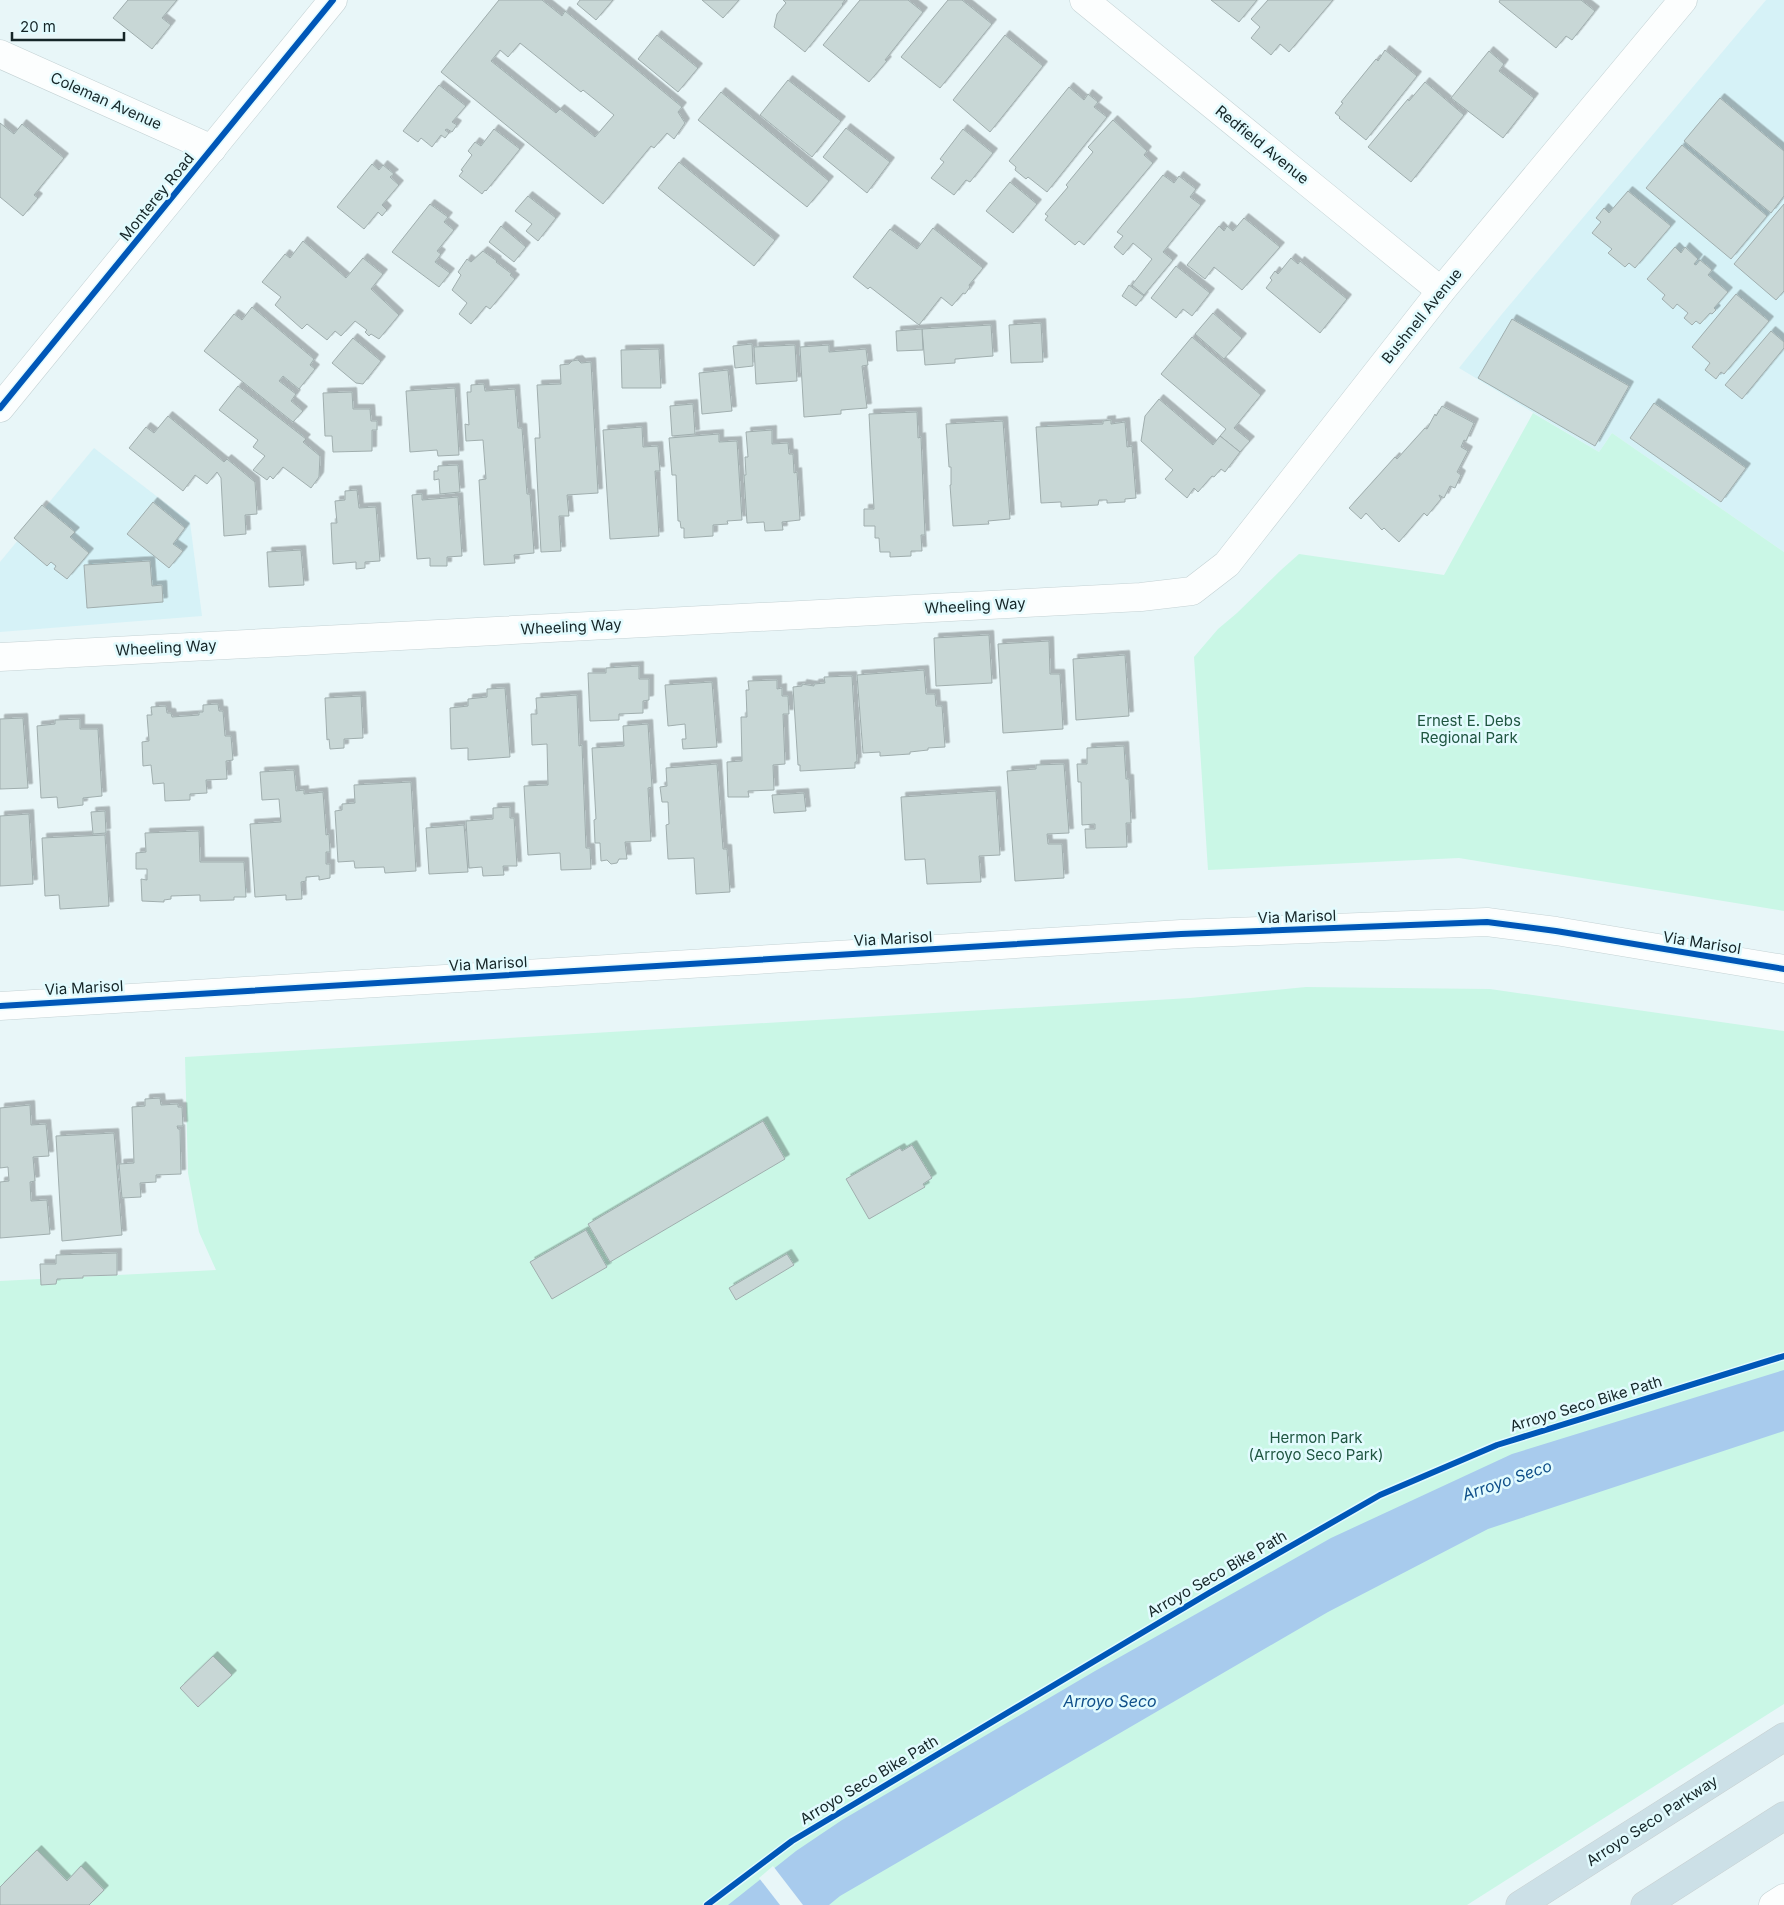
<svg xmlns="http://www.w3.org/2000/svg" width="1784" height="1905" font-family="Inter,sans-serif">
	<defs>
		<filter id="shadow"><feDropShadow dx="4.5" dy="-4.5" stdDeviation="0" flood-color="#0004"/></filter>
	</defs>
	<rect width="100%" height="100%" fill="#e8f6f8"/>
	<g fill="#d6f2f7">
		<polygon points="1766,0 1784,0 1784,552 1612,433 1599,452 1459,368 1502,314"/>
		<polygon points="94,448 190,522 202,616 0,632 0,562"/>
	</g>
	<g fill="#caf7e6">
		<polygon points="1533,413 1599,452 1612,433 1784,552 1784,911 1459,858 1208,870 1194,657 1218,629 1237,613 1281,570 1299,554 1444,575"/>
		<polygon points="1306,987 1490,989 1784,1031 1784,1704 1467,1905 0,1905 0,1281 216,1270 199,1232 188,1173 185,1057 1190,998"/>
	</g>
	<polygon fill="#a8cbed" points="1784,1370 1784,1431 1488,1529 1328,1612 840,1896 829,1905 728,1905 796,1851 842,1820 1095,1671 1331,1538 1512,1454"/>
	<polygon fill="#e8f6f8" points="773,1866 803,1905 780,1905 759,1878"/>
	<g fill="#c8d7d6" stroke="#a0aeae" fill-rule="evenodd" filter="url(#shadow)">
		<polygon points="128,0 177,0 162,18 171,25 152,49 113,18"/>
		<path d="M499,0h43l20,16 3,-5 117,96 -4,5 7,11 -11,16 -7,-6 -13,15 -3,-2 -48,58 -162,-132zM520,43l61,49 2,-2 31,25 -19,22 -35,-28 -4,4 -65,-52 9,-11 8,7z"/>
		<polygon points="580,0 613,0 596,20 577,4"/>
		<polygon points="702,0 739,0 723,18"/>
		<polygon points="783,0 845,0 842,4 843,5 805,52 774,27 777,14 786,3"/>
		<polygon points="860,0 908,0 923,12 885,60 887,61 869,82 823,45"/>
		<polygon points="948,0 962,0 992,24 940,88 901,57"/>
		<polygon points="1211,0 1257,0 1239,22"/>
		<polygon points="1268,0 1333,0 1289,52 1280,44 1271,55 1251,38 1260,27 1251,19"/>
		<polygon points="1500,0 1581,0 1595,11 1572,40 1566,36 1556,48 1499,2"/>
		<polygon points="657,35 698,68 678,92 638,59"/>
		<polygon points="1005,35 1043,66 990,132 953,100"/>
		<polygon points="1385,50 1417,76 1366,140 1339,118 1340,117 1335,113 1343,103 1341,102 1376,59 1378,61"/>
		<polygon points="1489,51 1504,64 1499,71 1534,98 1503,138 1451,98"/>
		<polygon points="788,80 841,121 812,157 760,115"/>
		<polygon points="1425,82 1464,115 1411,182 1368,147 1408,99 1409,101"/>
		<polygon points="439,85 466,106 452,122 457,125 452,132 447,129 445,130 449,133 445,138 441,135 432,147 421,138 418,142 403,131"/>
		<polygon points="1069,87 1084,100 1088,94 1098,102 1094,107 1107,117 1047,192 1028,177 1026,179 1015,170 1016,167 1009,161"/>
		<polygon points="721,92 829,181 807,207 698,120"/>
		<polygon points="1720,98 1784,151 1784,196 1771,213 1684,141"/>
		<polygon points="1113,120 1147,151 1144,155 1153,163 1084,245 1079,241 1075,245 1045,220 1048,216 1045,214 1068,187 1066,185 1093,152 1088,147"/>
		<polygon points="0,123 14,134 22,124 64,158 34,195 38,198 23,216 0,197"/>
		<polygon points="846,128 890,162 867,193 823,157"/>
		<polygon points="494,129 520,149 486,191 485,190 482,194 459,176 463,171 461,170 472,155 468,151 475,142 481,146"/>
		<polygon points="963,129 993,153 970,182 966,180 954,195 931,178 944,162 940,159"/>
		<polygon points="1682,145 1767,216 1731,259 1646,188"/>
		<polygon points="679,162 775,240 754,266 658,188"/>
		<polygon points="372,164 379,170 383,165 394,174 390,177 399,185 382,205 387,210 382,216 378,212 364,229 337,207"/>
		<polygon points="1163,175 1174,183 1179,176 1196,189 1190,197 1201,205 1163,252 1173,260 1144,295 1132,285 1152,259 1133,243 1123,255 1114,247 1123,236 1117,232"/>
		<polygon points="1010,182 1037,204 1013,233 986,211"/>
		<polygon points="1628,191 1671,226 1635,268 1629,263 1625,267 1608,253 1612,249 1592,233 1601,222 1596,218 1604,208 1609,213"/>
		<polygon points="528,196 556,218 538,241 526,231 532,224 515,211"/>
		<polygon points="430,204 448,217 444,222 454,230 437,251 441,254 435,262 450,273 439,287 392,252"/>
		<polygon points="1784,204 1784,291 1776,300 1734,264"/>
		<polygon points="1244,218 1280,247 1242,290 1214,267 1205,279 1187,265 1219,226 1224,231 1227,226 1233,231"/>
		<polygon points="501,226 526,247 514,262 489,242"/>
		<polygon points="933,228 983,268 969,285 970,287 965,294 963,293 952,306 941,297 919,325 870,287 868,289 853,277 890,229 917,249"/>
		<polygon points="303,241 346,278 363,258 383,274 371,289 399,315 379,339 371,334 369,336 365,332 367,330 355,321 341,336 335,331 327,340 307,324 302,329 275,305 281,297 262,282 285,254 290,258"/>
		<polygon points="1675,247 1681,253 1685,247 1698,259 1694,264 1696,265 1700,260 1712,270 1708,275 1728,292 1714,308 1716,310 1712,314 1710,313 1700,324 1696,321 1692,325 1684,318 1688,313 1677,304 1673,309 1662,299 1665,295 1647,279"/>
		<polygon points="483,251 497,261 496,262 512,274 510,275 515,279 490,309 486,306 471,324 459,314 467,303 452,290 461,275 458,272 467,259 471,262"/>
		<polygon points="1291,258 1298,264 1300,261 1347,299 1320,333 1266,288 1272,280 1270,278 1275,271 1278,274"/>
		<polygon points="1176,266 1210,293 1192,316 1183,309 1176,318 1151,298"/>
		<polygon points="1129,285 1144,296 1136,306 1122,296"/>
		<polygon points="1736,294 1769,321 1724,374 1721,372 1716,379 1705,370 1710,363 1692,347"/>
		<polygon points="252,307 314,359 310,365 315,369 299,389 283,376 279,381 296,394 291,401 303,411 293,422 204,351 234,314 242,320"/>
		<polygon points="1213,313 1242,338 1224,359 1195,334"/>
		<polygon points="1512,319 1629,386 1595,446 1478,378"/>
		<polygon points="1041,323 1043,362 1011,363 1009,325"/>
		<polygon points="991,325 993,356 955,359 955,363 925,365 922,329"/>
		<polygon points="922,329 923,350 897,351 896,331"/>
		<polygon points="1771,331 1784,342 1784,348 1742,399 1725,385"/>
		<polygon points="1192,337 1261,395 1234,428 1250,441 1240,452 1220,436 1226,429 1161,374"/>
		<polygon points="353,338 381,361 363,384 356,383 332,363"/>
		<polygon points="752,344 753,366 735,368 733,346"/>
		<polygon points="795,345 797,381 756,384 754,347"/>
		<polygon points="829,345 829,352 866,349 868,365 862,366 867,408 841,410 841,414 804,417 800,347"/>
		<polygon points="659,349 661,388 622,388 621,350"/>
		<polygon points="578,360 581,363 591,362 598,493 567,495 569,516 559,516 561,551 541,552 535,438 540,438 537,385 561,384 560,365 569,364 572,361"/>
		<polygon points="728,370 732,411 702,414 699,373"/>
		<polygon points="484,384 485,391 515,389 518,428 522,428 527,494 530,494 534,553 514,555 515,563 484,565 479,480 486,479 483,440 466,441 465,424 469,425 467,392 471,392 471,385"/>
		<polygon points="238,386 306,439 303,442 320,456 319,477 311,488 283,467 273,479 270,476 267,480 253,470 265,456 253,447 258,440 219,410"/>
		<polygon points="455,388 459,455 438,456 437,450 410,452 406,391"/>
		<polygon points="352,392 353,409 370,409 371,421 377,421 377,430 372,430 372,451 333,452 332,436 325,436 323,393"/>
		<polygon points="1159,399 1213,445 1220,436 1240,452 1225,472 1221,469 1214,477 1212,476 1198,492 1194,488 1187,498 1165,479 1173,470 1141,441 1145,416"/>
		<polygon points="1654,403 1746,468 1721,502 1630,438"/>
		<polygon points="693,404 695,434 672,436 670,406"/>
		<polygon points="1442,406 1474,423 1466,441 1464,440 1461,447 1468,451 1457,472 1461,475 1455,488 1450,486 1444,498 1439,495 1441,499 1427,516 1424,513 1399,542 1384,528 1382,530 1366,513 1361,519 1349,508 1395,457 1397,459 1425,428 1427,429 1435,414 1436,416"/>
		<polygon points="917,412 918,438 921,437 925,535 921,535 922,551 911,551 911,556 890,557 890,552 880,552 879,538 875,538 875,526 864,526 864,509 874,509 869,414"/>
		<polygon points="168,416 224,462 227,459 255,482 257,514 245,515 246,534 224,536 221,478 217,472 207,484 195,475 183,491 129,448 146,427 154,433"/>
		<polygon points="1111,420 1111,424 1125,422 1127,447 1132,446 1136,498 1125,499 1125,502 1107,503 1107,500 1099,500 1098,505 1061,507 1061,502 1041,503 1036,427 1103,424 1103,421"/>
		<polygon points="1003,421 1010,519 988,521 989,524 953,526 950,485 951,485 951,467 949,467 946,424"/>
		<polygon points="642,427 643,447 658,446 660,471 655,471 659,536 610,539 603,430"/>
		<polygon points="772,430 772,444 788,443 789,454 793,454 794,473 797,472 800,520 782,522 783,530 765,531 764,522 747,523 744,475 746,475 745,457 748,457 746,432"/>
		<polygon points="719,434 719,442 737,441 742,520 727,521 728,524 713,525 713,536 684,538 684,528 681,528 680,521 678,521 676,475 672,475 669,438"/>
		<polygon points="458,465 460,492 440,494 439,479 434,480 434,471 438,471 438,466"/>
		<polygon points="357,490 359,508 376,507 380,561 365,562 365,568 356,569 356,562 333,564 331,523 337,523 335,501 345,500 345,491"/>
		<polygon points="422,494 422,500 458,497 462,556 447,557 447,566 430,566 430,558 417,559 412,495"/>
		<polygon points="153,502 185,528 173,544 183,551 169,568 127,534"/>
		<polygon points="42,505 75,532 70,537 89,553 67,579 54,569 56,566 51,562 47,566 14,538"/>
		<polygon points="301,550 304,585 269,587 267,552"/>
		<polygon points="150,561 152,586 162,585 163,602 87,608 84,565"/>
		<polygon points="989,635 992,683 936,686 934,638"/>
		<polygon points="1049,641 1050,674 1060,674 1063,729 1003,733 998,644"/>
		<polygon points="1125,655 1129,716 1076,720 1073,659"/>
		<polygon points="639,666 639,679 649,679 649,700 643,701 643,713 619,714 619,720 590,721 588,673 606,673 606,668"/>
		<polygon points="924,670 926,694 935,694 936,706 942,706 945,747 928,748 928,750 910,752 910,754 880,756 880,752 863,753 857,675"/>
		<polygon points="852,676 857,762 855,762 855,768 800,771 800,765 798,765 793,687 802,686 802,684 814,686 814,684 825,683 824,677"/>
		<polygon points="777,680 777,689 782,688 782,696 788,696 789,714 783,714 785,764 773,765 774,790 748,791 749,797 728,797 727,762 742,761 741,717 747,717 746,690 749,690 748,681"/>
		<polygon points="712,682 717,747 683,749 682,739 686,739 685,724 668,726 665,685"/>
		<polygon points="505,688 510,757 468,760 468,748 451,749 450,708 468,706 468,699 487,697 487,689"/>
		<polygon points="577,695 579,746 582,745 586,848 590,848 591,869 561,870 560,853 528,855 524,786 548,785 547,744 532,745 531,714 537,714 536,698"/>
		<polygon points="361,696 363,738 344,739 344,748 330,749 329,739 327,740 325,698"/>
		<polygon points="218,704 219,711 223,711 225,736 231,736 233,760 226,761 227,779 206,780 207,793 190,794 190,800 165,801 164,783 153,784 151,765 143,766 142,742 149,741 147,715 152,715 151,707 166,706 167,713 171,713 172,717 199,715 199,712 203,712 203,705"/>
		<polygon points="23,718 28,788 0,789 0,719"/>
		<polygon points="80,719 80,729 98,729 102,796 83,798 83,805 58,808 57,797 41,798 37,726 55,724 55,720"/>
		<polygon points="648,724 652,787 648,788 651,841 625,842 627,859 619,859 617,863 611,864 607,860 601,861 600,843 595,843 594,820 596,819 592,748 624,746 623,726"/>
		<polygon points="1124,746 1126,779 1129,779 1131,823 1126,823 1127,847 1086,848 1085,829 1095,829 1095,824 1082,825 1081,782 1078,782 1077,764 1087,764 1087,748"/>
		<polygon points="717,764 723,849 727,849 730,892 696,894 694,858 668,859 666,825 669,824 668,802 662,802 660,787 667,786 666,768"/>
		<polygon points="1064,764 1069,833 1047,834 1048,844 1062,844 1064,878 1015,881 1007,771 1036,769 1036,765"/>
		<polygon points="294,770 296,791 304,790 304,794 323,792 326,835 329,834 330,852 326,852 326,864 330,864 330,878 319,880 319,876 306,877 306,881 301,882 302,899 286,900 286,895 255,897 250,824 281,822 279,799 262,800 260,772"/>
		<polygon points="411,782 416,871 385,873 384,867 355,868 354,861 338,862 335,811 342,810 342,804 355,803 354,785"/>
		<polygon points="996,791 1000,855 979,856 981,882 927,884 925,859 905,860 901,797"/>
		<polygon points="804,793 806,811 774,813 772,795"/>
		<polygon points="510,807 510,818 514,818 517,866 503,866 504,875 483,876 482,867 469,868 466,821 493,819 493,808"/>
		<polygon points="105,811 106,833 93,834 91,812"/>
		<polygon points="29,814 33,884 0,886 0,816"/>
		<polygon points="464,825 468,872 429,874 426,828"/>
		<polygon points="199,831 200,862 244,862 246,897 234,897 234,900 200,901 200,895 171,896 171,899 164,900 164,902 142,901 141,879 147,880 147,869 136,869 136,853 146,852 145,833"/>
		<polygon points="105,835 109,906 60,909 59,895 45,896 42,838"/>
		<polygon points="160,1098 161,1105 178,1104 178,1107 182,1107 183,1126 177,1126 178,1129 180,1129 181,1174 156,1175 156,1182 140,1183 141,1197 122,1198 119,1164 134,1163 132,1107 145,1106 145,1099"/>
		<polygon points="30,1105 31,1125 46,1124 49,1156 33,1157 35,1181 30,1182 31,1201 47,1200 50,1234 0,1238 0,1182 9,1181 8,1167 0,1168 0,1108"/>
		<polygon points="763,1121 785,1159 610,1262 588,1224"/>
		<polygon points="114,1133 122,1235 62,1241 56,1136"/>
		<polygon points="912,1145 932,1178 923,1184 925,1187 869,1219 846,1179 900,1148 902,1151"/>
		<polygon points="586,1230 607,1267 552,1299 530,1262"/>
		<polygon points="117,1253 117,1275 83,1276 83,1278 57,1279 56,1284 41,1285 40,1264 56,1264 56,1255"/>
		<polygon points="787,1254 794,1265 736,1300 729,1288"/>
		<polygon points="213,1656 232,1675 198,1707 180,1688"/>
		<polygon points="37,1850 67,1881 81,1866 104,1890 89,1905 0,1905 0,1887"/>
	</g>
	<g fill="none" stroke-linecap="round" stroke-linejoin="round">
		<defs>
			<g id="minor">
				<polyline points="1084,0 1441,291"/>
				<polyline points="0,54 212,149"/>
				<polyline points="0,408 333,0"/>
				<polyline points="0,657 1141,597 1192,591 1227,564 1441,291 1683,0"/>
				<polyline points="0,1006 1181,934 1487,922 1556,931 1784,969"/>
				<polyline points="1773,1905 1784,1898"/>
			</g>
			<g id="highway">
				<polyline points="1520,1905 1784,1737"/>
				<polyline points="1645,1905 1784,1816"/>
			</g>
		</defs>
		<use href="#minor" stroke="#c4d2d4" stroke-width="29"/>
		<use href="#highway" stroke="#c8d0d1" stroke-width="29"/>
		<use href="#minor" stroke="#fcfefe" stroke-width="28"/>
		<use href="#highway" stroke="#cce0e7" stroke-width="28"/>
		<defs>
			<g id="cycleway">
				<polyline points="0,408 333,0"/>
				<polyline points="0,1006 1181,934 1487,922 1556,931 1784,969"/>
				<polyline points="707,1905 792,1841 1209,1593 1380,1495 1497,1445 1784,1356"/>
			</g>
		</defs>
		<use href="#cycleway" stroke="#e2fbfe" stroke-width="9"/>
		<use href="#cycleway" stroke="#0057b8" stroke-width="6"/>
	</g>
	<g text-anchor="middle" stroke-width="5" stroke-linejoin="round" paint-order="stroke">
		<g font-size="15" fill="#152527" stroke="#e2fbfe">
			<text transform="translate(106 101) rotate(24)" y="5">Coleman Avenue</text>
			<text transform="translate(1262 145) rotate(39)" y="5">Redfield Avenue</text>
			<text transform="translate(157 197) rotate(-51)" y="5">Monterey Road</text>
			<text transform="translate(1422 316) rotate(-51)" y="5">Bushnell Avenue</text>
			<text transform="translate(975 606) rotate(-3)" y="5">Wheeling Way</text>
			<text transform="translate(571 627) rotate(-3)" y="5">Wheeling Way</text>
			<text transform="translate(166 648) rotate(-3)" y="5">Wheeling Way</text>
			<text transform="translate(1297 917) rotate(-2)" y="5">Via Marisol</text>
			<text transform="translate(893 939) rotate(-3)" y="5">Via Marisol</text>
			<text transform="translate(1702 943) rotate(9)" y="5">Via Marisol</text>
			<text transform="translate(488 964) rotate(-3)" y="5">Via Marisol</text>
			<text transform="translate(84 988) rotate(-3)" y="5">Via Marisol</text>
			<text transform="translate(1586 1404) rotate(-17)" y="5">Arroyo Seco Bike Path</text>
			<text transform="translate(1217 1574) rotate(-30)" y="5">Arroyo Seco Bike Path</text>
			<text transform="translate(869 1780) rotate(-31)" y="5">Arroyo Seco Bike Path</text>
			<text transform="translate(1652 1821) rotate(-33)" y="5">Arroyo Seco Parkway</text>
		</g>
		<g font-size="15" fill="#1f5540" stroke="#e2fbfe">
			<text x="1469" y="726">Ernest E. Debs<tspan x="1469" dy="17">Regional Park</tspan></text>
			<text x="1316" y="1443">Hermon Park<tspan x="1316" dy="17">(Arroyo Seco Park)</tspan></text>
		</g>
		<g font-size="16" font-style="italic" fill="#0f4f89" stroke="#e2fbfe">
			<text transform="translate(1507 1480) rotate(-19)" y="6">Arroyo Seco</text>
			<text x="1110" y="1707">Arroyo Seco</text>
		</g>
	</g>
	<path d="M12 32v8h112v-8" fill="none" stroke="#152527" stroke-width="2.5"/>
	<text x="20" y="32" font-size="15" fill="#152527" stroke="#e2fbfe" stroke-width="4" paint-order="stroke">20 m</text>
</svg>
